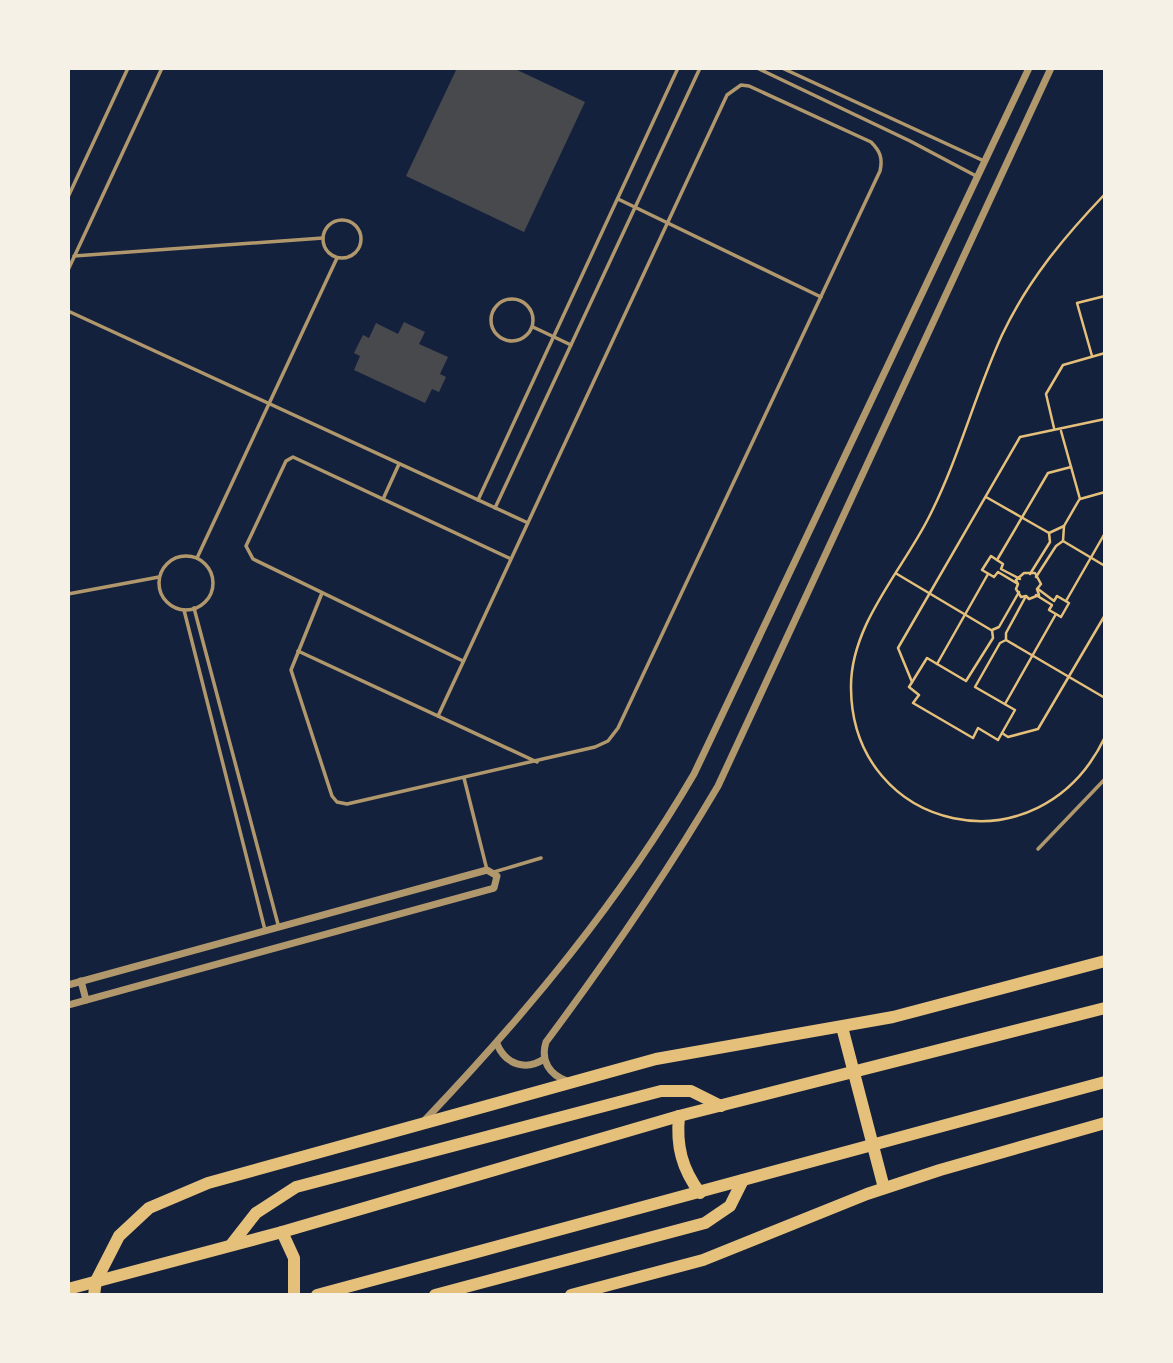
<svg xmlns="http://www.w3.org/2000/svg" width="1173" height="1363" font-family="Spectral,serif">
	<rect width="100%" height="100%" fill="#14213d"/>
	<g fill="#48494c">
		<polygon points="457,68 513,68 585,102 524,232 406,176"/>
		<polygon points="404,322 425,332 419,344 448,357 440,374 446,377 439,392 432,389 425,403 354,370 360,356 354,353 363,335 369,338 376,323 398,334"/>
	</g>
	<g fill="none" stroke-linecap="round" stroke-linejoin="round">
		<g stroke="#e5c07b" stroke-width="2.5">
			<path d="M1105,194c-41,43 -77,86 -103,141 -27,59 -43,123 -73,182 -27,54 -79,108 -78,171 1,144 188,187 254,49"/>
			<polyline points="1092,356 1077,303 1105,296"/>
			<polyline points="1054,428 1046,394 1063,365 1105,353"/>
			<polyline points="1061,431 1080,499 1105,492"/>
			<polyline points="986,497 1049,533"/>
			<polyline points="1063,541 1105,566"/>
			<polyline points="997,560 1048,473 1071,467"/>
			<polyline points="897,574 991,630"/>
			<polyline points="1030,574 1050,542 1049,533 1064,526"/>
			<polyline points="1036,577 1056,546 1063,541 1064,526 1079,500"/>
			<polyline points="1018,584 1016,580 1024,573 1035,573 1041,584 1037,589 1039,595 1029,599 1026,596 1021,597 1016,589 1018,584 998,572 994,577 982,570 991,556 1003,564 1001,569 1020,579"/>
			<polyline points="1019,592 999,627 992,630 993,638 966,681 927,658 909,687 919,695 913,703 973,738 978,728 998,740 1015,710 975,687 1000,643 1006,640 1006,633 1026,596"/>
			<polyline points="1036,595 1052,605 1049,610 1061,617 1069,603 1057,596 1054,601 1038,589"/>
			<polyline points="1066,601 1105,533"/>
			<polyline points="1006,640 1105,698"/>
			<polyline points="937,664 988,574"/>
			<polyline points="912,682 898,648 1020,437 1105,419"/>
			<polyline points="1005,704 1056,614"/>
			<polyline points="1002,733 1008,737 1038,729 1105,615"/>
		</g>
		<g stroke="#b1986c" stroke-width="3.5">
			<polyline points="757,68 910,141 978,177"/>
			<polyline points="782,68 984,161"/>
			<polyline points="68,197 128,68"/>
			<polyline points="618,199 821,297"/>
			<circle cx="342" cy="239" r="19"/>
			<polyline points="74,256 323,238"/>
			<polyline points="68,270 162,68"/>
			<circle cx="512" cy="320" r="21"/>
			<polyline points="68,311 526,522"/>
			<polyline points="533,327 571,345"/>
			<polyline points="384,497 399,464"/>
			<polyline points="478,500 678,68"/>
			<polyline points="495,508 700,68"/>
			<circle cx="186" cy="583" r="27"/>
			<polyline points="197,558 337,258"/>
			<path d="M322,593l-31,77 41,126 5,6 10,2 248,-57 13,-6 10,-13 262,-557c3,-13 0,-20 -9,-29l-122,-56 -8,-1 -14,10 -289,621"/>
			<polyline points="68,594 159,577"/>
			<polyline points="194,608 279,928"/>
			<polyline points="184,610 265,930"/>
			<polyline points="298,651 537,762"/>
			<polyline points="463,661 253,559 246,546 286,461 293,457 509,558"/>
			<polyline points="464,778 487,870"/>
			<polyline points="1038,849 1105,779"/>
			<polyline points="494,872 541,858"/>
		</g>
		<g stroke="#b1986c" stroke-width="7">
			<polyline points="81,981 86,1000"/>
			<polyline points="68,985 487,870 497,876 494,888 68,1005"/>
			<path d="M497,1044c9,21 29,27 47,15"/>
			<path d="M567,1081c-17,-6 -27,-20 -21,-39 62,-83 119,-166 172,-256l333,-718"/>
			<path d="M425,1120c101,-106 195,-219 269,-346l335,-706"/>
		</g>
		<g stroke="#e5c07b" stroke-width="12">
			<polyline points="96,1281 119,1236 149,1208 208,1183 656,1059 893,1017 1105,961"/>
			<polyline points="571,1295 703,1260 867,1194 940,1170 1105,1123"/>
		</g>
		<g stroke="#e5c07b" stroke-width="12">
			<polyline points="842,1027 884,1188"/>
			<path d="M679,1116c-3,30 3,53 21,77"/>
			<polyline points="282,1232 294,1258 294,1295"/>
			<polyline points="231,1245 256,1213 296,1187 661,1091 691,1091 721,1106"/>
			<polyline points="68,1289 282,1232 679,1116 1105,1008"/>
			<polyline points="94,1295 96,1281"/>
			<path d="M317,1295c263,-70 525,-144 788,-213"/>
			<polyline points="435,1295 705,1223 730,1206 743,1180"/>
		</g>
	</g>
	<rect width="1173" height="1363" fill="none" stroke="#f6f1e7" stroke-width="140"/>
</svg>
